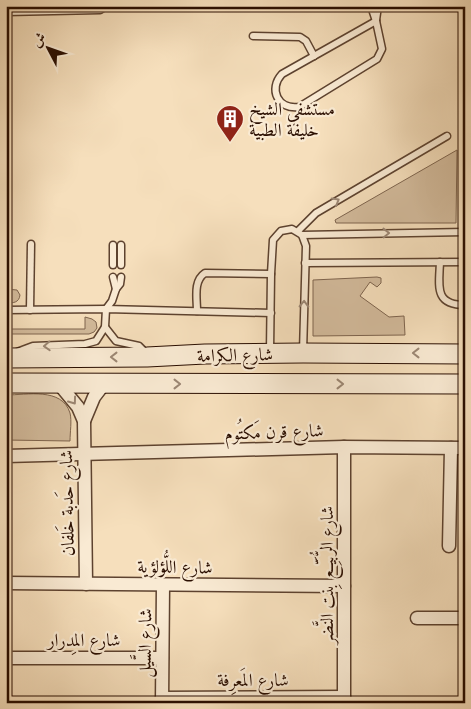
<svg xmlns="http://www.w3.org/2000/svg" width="471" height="709" font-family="Cardo,Amiri,serif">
	<rect width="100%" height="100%" fill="#f6dfbc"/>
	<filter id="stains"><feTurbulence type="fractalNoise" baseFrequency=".004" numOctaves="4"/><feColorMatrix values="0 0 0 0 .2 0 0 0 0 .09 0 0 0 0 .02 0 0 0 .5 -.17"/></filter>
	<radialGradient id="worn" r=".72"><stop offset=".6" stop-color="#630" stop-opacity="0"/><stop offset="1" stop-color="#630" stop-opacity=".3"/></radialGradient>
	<g fill="#d3bb9c" stroke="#7e644e">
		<polygon points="457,150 456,223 336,223 335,220"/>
		<polygon points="377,277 381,278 381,283 377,287 370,282 360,296 389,317 404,316 405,335 313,336 313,280"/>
		<path d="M6,289l11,1 3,5c-1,8 -7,8 -14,8z"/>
		<polygon points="85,317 92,319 96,322 97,328 94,332 89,334 6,334 6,329 85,329"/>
		<path d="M6,395c21,0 56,-8 64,18 2,8 0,19 0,28l-64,-1z"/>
	</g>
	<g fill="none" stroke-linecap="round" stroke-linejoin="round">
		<defs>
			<g id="lane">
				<polyline points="371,6 376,21"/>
				<polyline points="6,12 100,10 106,6"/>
				<polyline points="376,20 378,6"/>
				<path d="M376,21l6,28 -5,10 -78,48c-21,3 -31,-18 -17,-33z"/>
				<polyline points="6,32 7,119"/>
				<polyline points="253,36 300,37 306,41 314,56"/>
				<polyline points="298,231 316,213 447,136"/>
				<polyline points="302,235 465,232"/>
				<polyline points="113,245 113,265"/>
				<polyline points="121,245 121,265"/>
				<path d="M440,262c-1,24 -6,43 25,43"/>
				<polyline points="305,263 465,262"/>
				<polyline points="113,277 116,289"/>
				<polyline points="6,310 106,309 271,313"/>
				<polyline points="30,310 31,244"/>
				<path d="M197,311c0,-13 -4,-30 8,-38l66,1"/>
				<polyline points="105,327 116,341 139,346 147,354"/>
				<polyline points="270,351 271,274 273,240 281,231 292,229 302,235 306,246 303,352"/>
				<polyline points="17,352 33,346 85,344 96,341 105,327 106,309 112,301 116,289 120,284 121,277"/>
			</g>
			<g id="street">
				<polyline points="59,384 78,407 84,421 86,584"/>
				<polyline points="84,421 94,397 104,384"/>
				<polyline points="6,456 344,447 465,448"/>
				<polyline points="449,546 451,448"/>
				<polyline points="6,583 344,586"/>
				<polyline points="417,618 465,618"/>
				<polyline points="6,658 162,658"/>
				<polyline points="162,698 344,697"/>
				<polyline points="162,703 163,585"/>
				<polyline points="344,703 344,447"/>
			</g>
			<g id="secondary">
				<polyline points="6,358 147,357 205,354 303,353 465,354"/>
				<polyline points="6,383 465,384"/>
			</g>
		</defs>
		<use href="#lane" stroke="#5d422f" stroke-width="9"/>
		<use href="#street" stroke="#5d422f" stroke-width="15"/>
		<use href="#secondary" stroke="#2a0e00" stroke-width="21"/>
		<use href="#lane" stroke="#f9ead3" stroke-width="6"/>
		<use href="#street" stroke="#f9ead3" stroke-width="12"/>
		<use href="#secondary" stroke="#f9ead3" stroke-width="19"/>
	</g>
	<defs><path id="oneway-chevron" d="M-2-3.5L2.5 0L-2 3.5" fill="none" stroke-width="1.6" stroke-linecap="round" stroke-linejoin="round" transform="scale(1.25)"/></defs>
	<g stroke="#9c8774">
		<use href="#oneway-chevron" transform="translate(336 201) rotate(-30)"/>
		<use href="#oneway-chevron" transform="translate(386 233) rotate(-1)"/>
		<use href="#oneway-chevron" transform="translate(304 304) rotate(-89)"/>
		<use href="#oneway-chevron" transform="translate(47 346) rotate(177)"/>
		<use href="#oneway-chevron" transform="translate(416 353) rotate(-180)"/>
		<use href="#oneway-chevron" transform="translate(114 357) rotate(180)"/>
		<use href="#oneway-chevron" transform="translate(177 384)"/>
		<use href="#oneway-chevron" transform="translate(340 384)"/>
		<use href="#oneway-chevron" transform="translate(73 401) rotate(54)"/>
	</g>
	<defs>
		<symbol id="building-pin" viewBox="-11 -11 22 30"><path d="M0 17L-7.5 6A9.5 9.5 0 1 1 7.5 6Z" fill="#8f2418" stroke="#f9ead3"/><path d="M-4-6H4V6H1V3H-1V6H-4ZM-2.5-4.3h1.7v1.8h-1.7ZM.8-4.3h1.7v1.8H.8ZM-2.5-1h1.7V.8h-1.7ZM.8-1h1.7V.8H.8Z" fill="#fff"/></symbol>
	</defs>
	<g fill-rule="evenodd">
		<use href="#building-pin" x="214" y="103" width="32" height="43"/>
	</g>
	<g text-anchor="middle" stroke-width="4.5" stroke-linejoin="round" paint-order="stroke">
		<g font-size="18" fill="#2a0e00" stroke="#f9ead3" text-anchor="start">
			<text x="249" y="115">مستشفي الشيخ<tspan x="249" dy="21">خليفة الطبية</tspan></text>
		</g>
		<g font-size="18" fill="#2a0e00" stroke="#f9ead3">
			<text transform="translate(235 355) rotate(-1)" y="6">شارع الكرامة</text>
			<text transform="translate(274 432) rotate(-2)" y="6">شارع قرن مَكتُوم</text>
			<text transform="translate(67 503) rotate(-91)" y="6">شارع حَدبة خَلفان</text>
			<text transform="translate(175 567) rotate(1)" y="6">شارع اللُّؤلؤية</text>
			<text transform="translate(327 575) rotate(-90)" y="6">شارع الرُّبَيِّع بِنت النَّضر</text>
			<text x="84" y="646">شارع المِدرار</text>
			<text transform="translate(145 643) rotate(-89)" y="6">شارع السَّيل</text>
			<text x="253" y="686">شارع المَعرِفة</text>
		</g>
	</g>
	<rect width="471" height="709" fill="none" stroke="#f6dfbc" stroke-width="25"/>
	<rect x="8" y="8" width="456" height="694" fill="none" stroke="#2a0e00" stroke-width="2.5"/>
	<rect x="12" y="12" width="446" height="684" fill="none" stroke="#2a0e00"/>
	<g transform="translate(48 48) rotate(311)" stroke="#f9ead3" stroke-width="4" paint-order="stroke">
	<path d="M0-4L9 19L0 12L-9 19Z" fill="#2a0e00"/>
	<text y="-8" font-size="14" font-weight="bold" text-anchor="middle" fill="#2a0e00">ش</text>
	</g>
	<rect width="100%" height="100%" filter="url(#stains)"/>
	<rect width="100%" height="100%" fill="url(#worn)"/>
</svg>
